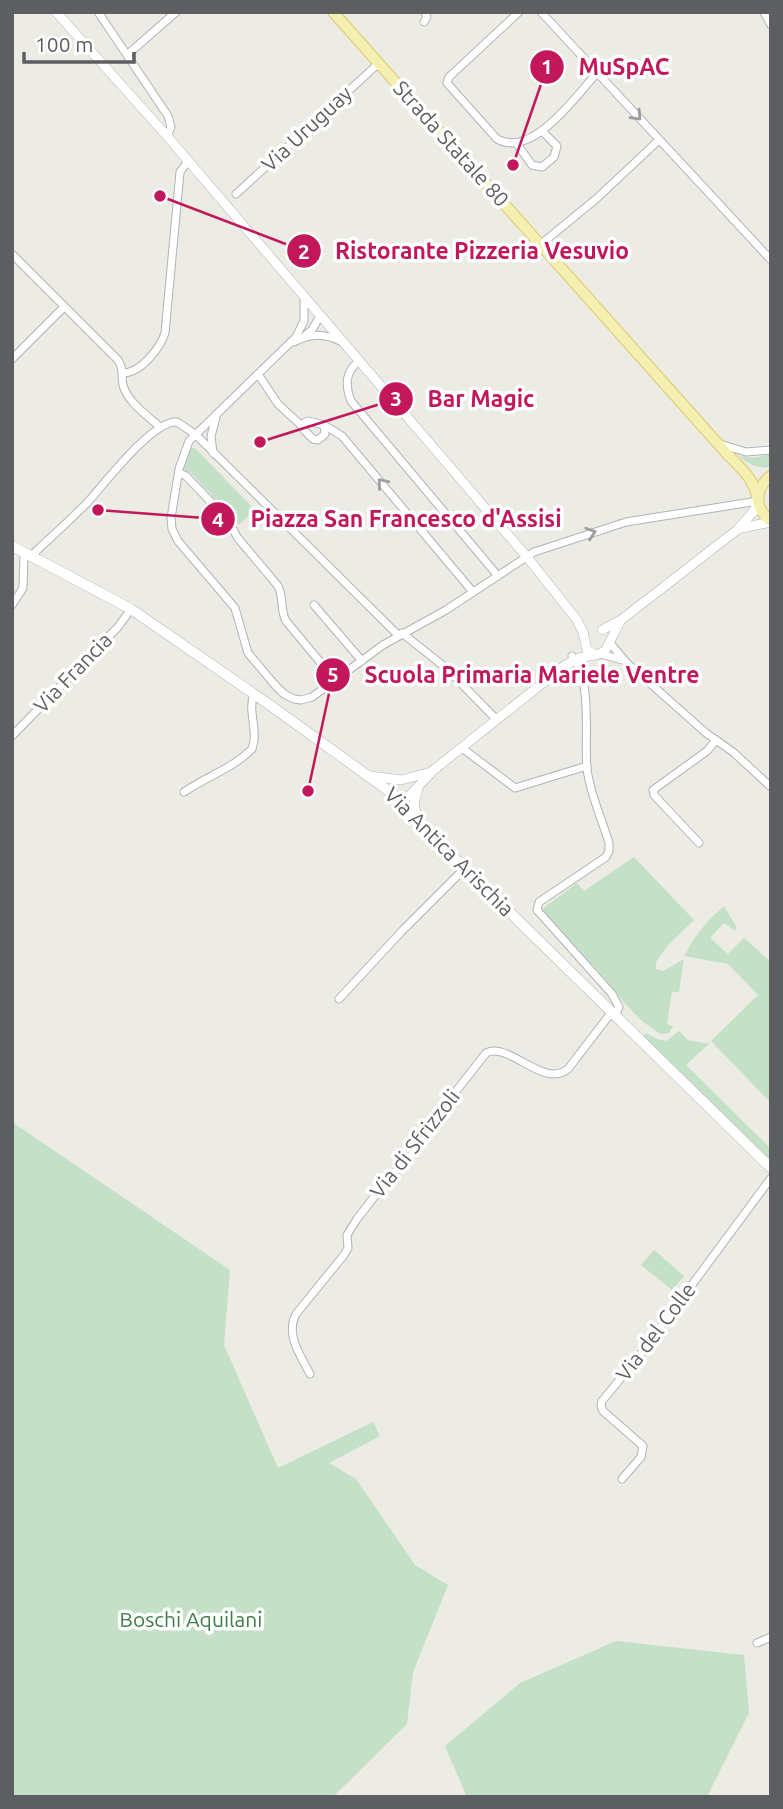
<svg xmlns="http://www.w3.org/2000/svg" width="783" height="1809" font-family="Ubuntu,sans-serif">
	<rect width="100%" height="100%" fill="#ecebe4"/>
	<g fill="#c4e1c7">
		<polygon points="186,448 195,448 255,510 239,525 190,472 188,474 182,468"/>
		<path d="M771,454v13c-14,2 -22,-3 -32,-11l15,2z"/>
		<path d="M634,857l60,63 -25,24 -13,18v7l7,2 21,-12 -5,33h-7l-5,32 6,2 -4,7 -8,1c-27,-15 -41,-38 -61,-61 -18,-20 -37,-39 -57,-58l-2,-5 36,-27 7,8z"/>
		<path d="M724,906l13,22 -2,3 -11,-8 -14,15 18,16 16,-16 27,24v141l-60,-62 47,-46 -30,-31 -44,-8c11,-20 22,-35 40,-50z"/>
		<polygon points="679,1031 688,1040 709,1044 686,1065 771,1149 771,1160 643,1036 646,1033 657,1039 666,1041"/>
		<polygon points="12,1122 230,1270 224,1345 278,1468 373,1422 380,1436 329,1463 356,1479 415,1565 448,1585 413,1672 407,1724 333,1797 12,1797"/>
		<polygon points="654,1250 684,1276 672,1290 641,1265"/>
		<polygon points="616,1641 744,1655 749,1713 707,1797 467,1797 445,1746 520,1683"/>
	</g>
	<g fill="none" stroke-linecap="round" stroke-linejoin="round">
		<defs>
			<g id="minor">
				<polyline points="98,12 168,116 171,127 167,136"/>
				<path d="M519,12l-70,65 -2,6 50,56c35,20 79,-43 100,-66"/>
				<polyline points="541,12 771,260"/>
				<polyline points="764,12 771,25"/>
				<polyline points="424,22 427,17 425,12"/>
				<polyline points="127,55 176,12"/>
				<polyline points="517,144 532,165 542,167 554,157 557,146 542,131"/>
				<polyline points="236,194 379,63"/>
				<polyline points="540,245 596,199 659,140"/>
				<path d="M12,254l106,106c7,10 2,18 6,28 6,16 24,28 36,39"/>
				<polyline points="304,298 304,321 296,337 189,441 179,469 171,518 172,529 178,541 235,608 248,653 275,685 284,694 294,699 301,700 312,697 383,645 446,610 534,552 626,522 758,501"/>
				<polyline points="305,336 312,330 320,316"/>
				<path d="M294,342c17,-9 31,-9 48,0"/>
				<polyline points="12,359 64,307"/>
				<path d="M359,361c-14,11 -14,24 -8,40l147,175"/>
				<path d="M123,373c18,0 37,-25 42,-40l15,-161 8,-11"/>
				<polyline points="258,374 278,404 304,428"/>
				<polygon points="308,421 324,425 325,434 318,440 313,439 304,430 304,423"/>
				<polyline points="324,425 342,436 473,592"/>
				<polyline points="720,444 746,452 771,450"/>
				<polyline points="213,453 211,436 216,417"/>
				<path d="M179,473l7,3 43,45 8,16 41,49c6,12 2,24 8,35l49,59"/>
				<path d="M31,556c18,-17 37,-34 55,-52 17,-18 66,-84 91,-82l18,12 203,201"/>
				<polyline points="12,605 23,588 24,553"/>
				<polyline points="314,605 362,661"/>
				<polyline points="402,633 446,668 497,720"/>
				<polyline points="610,643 626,662 706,733 733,752 771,787"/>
				<polyline points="600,654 623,660"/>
				<path d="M572,656c21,25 12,83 15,113 3,25 15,50 22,74v8l-3,6 -67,45 -2,8 75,84 7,13 -4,10"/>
				<polyline points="12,736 118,627 131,609"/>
				<polyline points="462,748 515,788 587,766"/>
				<path d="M184,792c23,-16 48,-23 68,-43 7,-18 -5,-38 2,-55"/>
				<polyline points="699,843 654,795 653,790 707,751 716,740"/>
				<polyline points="339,999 401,932 464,869"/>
				<path d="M310,1374c-9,-18 -25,-39 -14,-60l48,-59 4,-7 -1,-13 10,-16 31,-40 27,-28 24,-38 47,-60c23,-12 57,36 82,16l43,-56"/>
				<polyline points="622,1479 641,1457 643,1446 603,1411 601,1406 602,1401 640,1355 771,1178"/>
				<polyline points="757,1643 771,1637"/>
			</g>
			<g id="tertiary">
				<polyline points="56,12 167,136 527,557 577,620 583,632 587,650 596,655 605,651 621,620"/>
				<polyline points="742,528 771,522"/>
				<polyline points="602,630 621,620 737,530 754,511 758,501"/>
				<polyline points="370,776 401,780 431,772 564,666 579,658 594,655"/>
				<polyline points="400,799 409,796 430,774"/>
				<polyline points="417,817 414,803 418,789"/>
			</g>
			<polyline id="secondary" points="12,546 131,609 267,703 400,799 440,844 771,1168"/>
			<g id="primary">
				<path d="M333,12l395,443c14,14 27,25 30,46"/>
				<path d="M771,476c-17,12 -17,33 0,45"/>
			</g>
		</defs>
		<use href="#minor" stroke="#b1b3b7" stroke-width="9"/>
		<use href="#tertiary" stroke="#b1b3b7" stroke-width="10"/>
		<use href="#secondary" stroke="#b3b5b9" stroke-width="11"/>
		<use href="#primary" stroke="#deca6b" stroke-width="12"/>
		<use href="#minor" stroke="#fff" stroke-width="7"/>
		<use href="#tertiary" stroke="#fff" stroke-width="9"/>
		<use href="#secondary" stroke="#fff" stroke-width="10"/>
		<use href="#primary" stroke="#f4f0b1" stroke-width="10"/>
	</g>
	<defs><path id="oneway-chevron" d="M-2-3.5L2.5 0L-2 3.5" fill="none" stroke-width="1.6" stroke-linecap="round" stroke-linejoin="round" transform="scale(1.75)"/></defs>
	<g stroke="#9d9ea1">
		<use href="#oneway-chevron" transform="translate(637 116) rotate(47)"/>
		<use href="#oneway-chevron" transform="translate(382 483) rotate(-130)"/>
		<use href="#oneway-chevron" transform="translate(591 533) rotate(-18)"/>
	</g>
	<g text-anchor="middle" stroke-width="7" stroke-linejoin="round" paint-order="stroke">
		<g font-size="21" fill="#5c5e62" stroke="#fff">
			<text transform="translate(307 129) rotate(-43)" y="7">Via Uruguay</text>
			<text transform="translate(451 144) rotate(48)" y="7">Strada Statale 80</text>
			<text transform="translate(73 673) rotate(-46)" y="7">Via Francia</text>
			<text transform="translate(449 852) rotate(45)" y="7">Via Antica Arischia</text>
			<text transform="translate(415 1144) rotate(-52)" y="7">Via di Sfrizzoli</text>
			<text transform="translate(656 1332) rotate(-53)" y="7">Via del Colle</text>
		</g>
		<g font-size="21" fill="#407e49" stroke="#fff">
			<text x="191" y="1627">Boschi Aquilani</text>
		</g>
	</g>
	<path fill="none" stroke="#c2185b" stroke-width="2.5" d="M513 165L547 67M160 196L304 251M260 442L396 399M98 510L218 519M308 791L333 675"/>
	<g fill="#c2185b" stroke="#fff" stroke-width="2.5">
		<circle cx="513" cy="165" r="7"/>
		<circle cx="160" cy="196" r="7"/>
		<circle cx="260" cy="442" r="7"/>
		<circle cx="98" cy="510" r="7"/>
		<circle cx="308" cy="791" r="7"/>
		<circle cx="547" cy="67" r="18"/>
		<circle cx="304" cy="251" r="18"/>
		<circle cx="396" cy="399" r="18"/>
		<circle cx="218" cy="519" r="18"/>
		<circle cx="333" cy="675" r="18"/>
	</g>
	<g font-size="21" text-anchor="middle" font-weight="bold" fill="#fff">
		<text x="547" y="74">1</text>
		<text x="304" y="259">2</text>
		<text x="396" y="406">3</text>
		<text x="218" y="527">4</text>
		<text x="333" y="682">5</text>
	</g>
	<g font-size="23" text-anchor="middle" font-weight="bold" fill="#c2185b" stroke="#fff" stroke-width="7" stroke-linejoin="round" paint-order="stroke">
		<text x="624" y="75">MuSpAC</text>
		<text x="482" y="259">Ristorante Pizzeria Vesuvio</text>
		<text x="481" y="407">Bar Magic</text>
		<text x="406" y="527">Piazza San Francesco d'Assisi</text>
		<text x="532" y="683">Scuola Primaria Mariele Ventre</text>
	</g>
	<rect width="783" height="1809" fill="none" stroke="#5c5e62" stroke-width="28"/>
	<path d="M24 52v10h110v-10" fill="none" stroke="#5c5e62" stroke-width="3.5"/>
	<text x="35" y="52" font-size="21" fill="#5c5e62" stroke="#ffffff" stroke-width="5" paint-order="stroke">100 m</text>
</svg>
